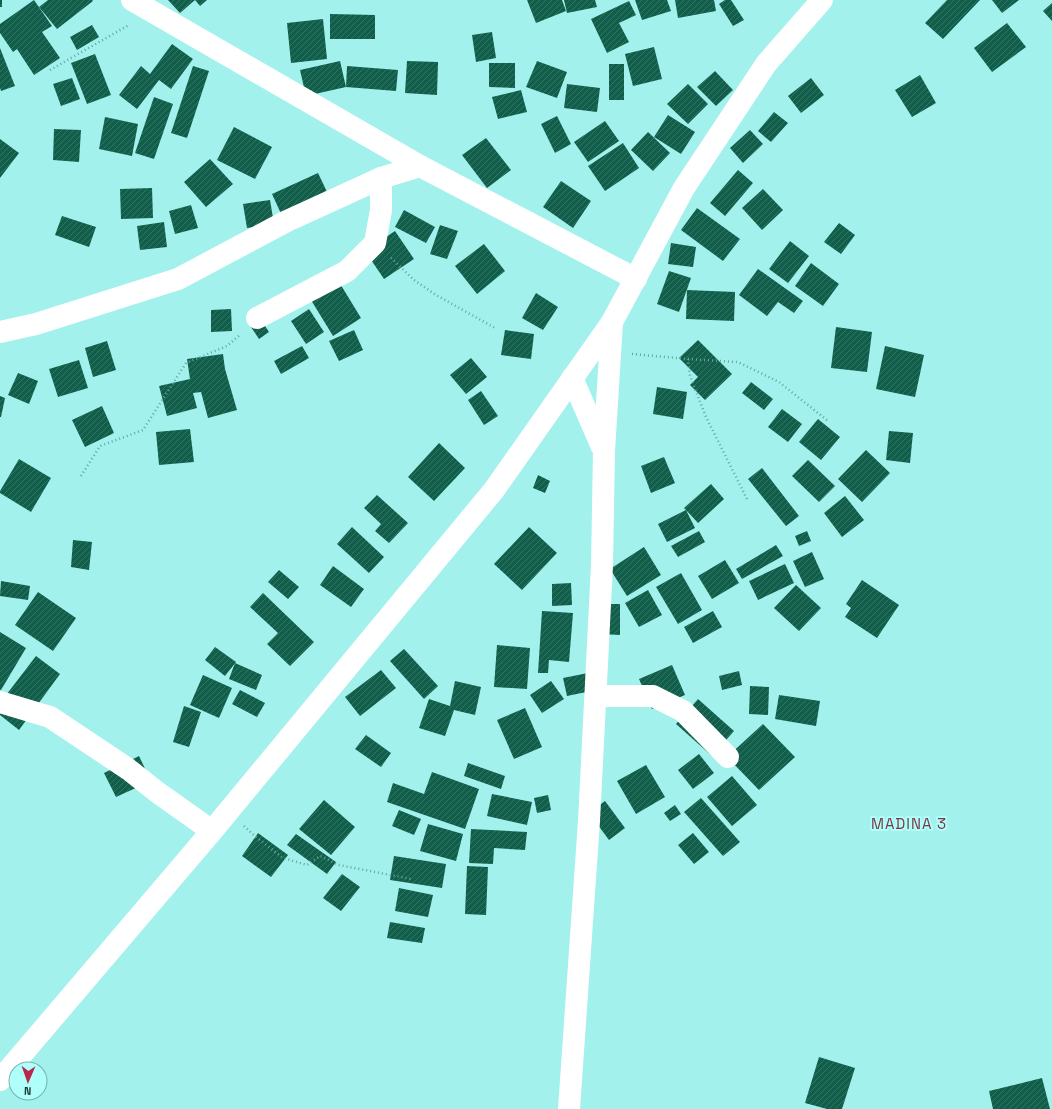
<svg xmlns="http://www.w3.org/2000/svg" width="1052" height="1109" font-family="'Space Grotesk',sans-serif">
	<defs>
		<pattern id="building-hatch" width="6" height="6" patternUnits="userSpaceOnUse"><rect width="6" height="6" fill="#115e4b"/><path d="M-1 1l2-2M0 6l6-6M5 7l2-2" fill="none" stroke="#337363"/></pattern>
	</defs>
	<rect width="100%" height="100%" fill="#a2f1ed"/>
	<g fill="url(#building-hatch)">
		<rect x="0" y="0" width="2" height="7"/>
		<polygon points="34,0 52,26 42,32 60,58 34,75 17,49 13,52 0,33 0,24"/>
		<polygon points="48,0 92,0 93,1 57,29 39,7"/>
		<polygon points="168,0 195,0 180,13"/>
		<polygon points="195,0 207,0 200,6"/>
		<polygon points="527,0 562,0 566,11 536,23"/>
		<polygon points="564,0 595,0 597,7 567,13"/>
		<polygon points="635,0 667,0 671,11 642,20"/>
		<polygon points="675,0 714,0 716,11 678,18"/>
		<polygon points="725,0 731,0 744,20 733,26 719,4"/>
		<polygon points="947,0 980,0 943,39 925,23"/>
		<polygon points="992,0 1019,0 1002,13"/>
		<polygon points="629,1 636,15 619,23 629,42 607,53 591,19"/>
		<polygon points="1052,3 1052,21 1043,11"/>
		<polygon points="330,14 375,15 375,39 330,39"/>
		<polygon points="323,19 327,59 291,63 287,23"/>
		<polygon points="1007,23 1026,47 992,72 974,48"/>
		<polygon points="92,25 99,37 77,50 70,37"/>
		<polygon points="492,32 496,58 476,62 472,35"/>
		<polygon points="172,44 193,59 171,89 159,80 137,109 119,95 141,66 150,74"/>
		<polygon points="654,47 662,79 633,86 625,54"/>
		<polygon points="0,48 15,86 1,91 0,88"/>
		<polygon points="95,54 111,95 87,104 71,63"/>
		<polygon points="340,61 346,87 306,96 300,70"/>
		<polygon points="407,61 438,62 437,95 405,93"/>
		<polygon points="537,61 567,72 557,98 526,87"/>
		<polygon points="489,63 515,63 515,88 489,87"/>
		<rect x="609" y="64" width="15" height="36"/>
		<polygon points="193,66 209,71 187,138 171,133"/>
		<polygon points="347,66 398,70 396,91 346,87"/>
		<polygon points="715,71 733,90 716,106 697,87"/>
		<polygon points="920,75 936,103 912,117 895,90"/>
		<polygon points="72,78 80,99 61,106 53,84"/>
		<polygon points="811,78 824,95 801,113 788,96"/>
		<polygon points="567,84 600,88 597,112 564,108"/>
		<polygon points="688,84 708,104 688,124 667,104"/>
		<polygon points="521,90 527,112 498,119 492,97"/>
		<polygon points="154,97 173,104 154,159 135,153"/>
		<polygon points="774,112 788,123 771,142 758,131"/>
		<polygon points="668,115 695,132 681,154 654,137"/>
		<polygon points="557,116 571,144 555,153 541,124"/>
		<polygon points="105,117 138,124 132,156 99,149"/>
		<polygon points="605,121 619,141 588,162 574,142"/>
		<polygon points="234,127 272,147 255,179 217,160"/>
		<polygon points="54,129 81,130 79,162 53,160"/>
		<polygon points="750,130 763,144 743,163 730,148"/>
		<polygon points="648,132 670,153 653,171 631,150"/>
		<polygon points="486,138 511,170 487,188 462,155"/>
		<polygon points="0,139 19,153 0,178"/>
		<polygon points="623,143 639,168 605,191 588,166"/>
		<polygon points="210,159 233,184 206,207 184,182"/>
		<polygon points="738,170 753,183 725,216 710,203"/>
		<polygon points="318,173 329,196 283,218 272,194"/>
		<polygon points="561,181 591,201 573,228 543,207"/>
		<polygon points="152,188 153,218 121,219 120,189"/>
		<polygon points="763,189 783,210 762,230 742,208"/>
		<polygon points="270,200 274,224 247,228 243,204"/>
		<polygon points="191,205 198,228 175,234 169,211"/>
		<polygon points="697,208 740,239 723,261 681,230"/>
		<polygon points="404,210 435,227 426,243 395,227"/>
		<polygon points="62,216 96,227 89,247 55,235"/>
		<polygon points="164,222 167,247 140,250 137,226"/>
		<polygon points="839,223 855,235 841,254 824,242"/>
		<polygon points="440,225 458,231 447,259 430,254"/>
		<polygon points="395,231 414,259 384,279 365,251"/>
		<polygon points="790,241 809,256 788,283 769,269"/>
		<polygon points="671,243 696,247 693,267 668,264"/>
		<polygon points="484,244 505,271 477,294 455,266"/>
		<polygon points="811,263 839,284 823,306 795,286"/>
		<polygon points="758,269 803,301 794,313 778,302 767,316 739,295"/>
		<polygon points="669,271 691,278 679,312 657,304"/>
		<polygon points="339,282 361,318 333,336 311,300"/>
		<polygon points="687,290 735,292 734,321 686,319"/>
		<polygon points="536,293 558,307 543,330 522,318"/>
		<polygon points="231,309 232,331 211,332 211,310"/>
		<polygon points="309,309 324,332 306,344 291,321"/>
		<polygon points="261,320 269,332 259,339 251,327"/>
		<polygon points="836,327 872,332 867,372 831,368"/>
		<polygon points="354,330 363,350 339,361 329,341"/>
		<polygon points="505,330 534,334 531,359 501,355"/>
		<polygon points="698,340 732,374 705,400 690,385 698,377 679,358"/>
		<polygon points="107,341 116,370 93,377 85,348"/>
		<polygon points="302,346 309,358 281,374 274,361"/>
		<polygon points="885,346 924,355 915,397 876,389"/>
		<polygon points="223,354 225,369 237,410 208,418 201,392 193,393 197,408 167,416 159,386 190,379 187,359"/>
		<polygon points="471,358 487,377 466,394 450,375"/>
		<polygon points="79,360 88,388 58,397 49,369"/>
		<polygon points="18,373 38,381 29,404 8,395"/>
		<polygon points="751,382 773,399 764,410 742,393"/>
		<polygon points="657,387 687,392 683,419 653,414"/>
		<polygon points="481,391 498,416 484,425 468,400"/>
		<polygon points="0,396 5,398 1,417 0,417"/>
		<polygon points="102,406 114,433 85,447 72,420"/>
		<polygon points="782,409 802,424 788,442 768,427"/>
		<polygon points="818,419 840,437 821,460 799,442"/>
		<polygon points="190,429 194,462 159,465 156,432"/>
		<polygon points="889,431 913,433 910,463 886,460"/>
		<polygon points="439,443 465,468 434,501 408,477"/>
		<polygon points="866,450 890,473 862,502 838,479"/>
		<polygon points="664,457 675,483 651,493 641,466"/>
		<polygon points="19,459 51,478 31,512 0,493 0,491"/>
		<polygon points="808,460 835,486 819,502 792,476"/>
		<polygon points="762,468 799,516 786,526 748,479"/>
		<polygon points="538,475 550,481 545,493 533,488"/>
		<polygon points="711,484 724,499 698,523 686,510 695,528 667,542 658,524 686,510 684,508"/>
		<polygon points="377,495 408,523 389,543 375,531 381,524 364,508"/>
		<polygon points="845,496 864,520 842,537 824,513"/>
		<polygon points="352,527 384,557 369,573 337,544"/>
		<polygon points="529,527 557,553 522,590 494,564"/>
		<polygon points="699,531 705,542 678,557 671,546"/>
		<polygon points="807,531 811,541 799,546 795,536"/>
		<polygon points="73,540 92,542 89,570 71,567"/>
		<polygon points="776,545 783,556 742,579 736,569"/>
		<polygon points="644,547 661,575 627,596 610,569"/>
		<polygon points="812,552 824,579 805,587 793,561"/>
		<polygon points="725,560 739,583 712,599 698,576"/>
		<polygon points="785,564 794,583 758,600 749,581"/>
		<polygon points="333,566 364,589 351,607 320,585"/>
		<polygon points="279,570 299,587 288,599 268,582"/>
		<polygon points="681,573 702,610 678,624 656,587"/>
		<polygon points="862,580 899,605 877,638 845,617 851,608 846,604"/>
		<polygon points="1,581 30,586 28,600 0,596"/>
		<polygon points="571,583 572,605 552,606 552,584"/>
		<polygon points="796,585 821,608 799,631 774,608"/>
		<polygon points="648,590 662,615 639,627 625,603"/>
		<polygon points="38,592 76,618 53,651 15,625"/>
		<polygon points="263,593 314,642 290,666 267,644 278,633 250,607"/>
		<polygon points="601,604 620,604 620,635 601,634"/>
		<polygon points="542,611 573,613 569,662 549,660 548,673 538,673"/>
		<polygon points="713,611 722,627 693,643 684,627"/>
		<polygon points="0,632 26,648 1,690 0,690"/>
		<polygon points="497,645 530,648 527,689 494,687"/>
		<polygon points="215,647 236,662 225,676 205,660"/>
		<polygon points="404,649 438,686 424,699 390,661"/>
		<polygon points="36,656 60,674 19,730 0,715 0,703"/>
		<polygon points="235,663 262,675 256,690 229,679"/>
		<polygon points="672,665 685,695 652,709 639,679"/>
		<polygon points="381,670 396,688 360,716 345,697"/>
		<polygon points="739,671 742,685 722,690 719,676"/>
		<polygon points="593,672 596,690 567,696 563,678"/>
		<polygon points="203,675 232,688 219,718 190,705"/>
		<polygon points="455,681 481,687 475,715 454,710 445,736 419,728 429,699 450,706"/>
		<polygon points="551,681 564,699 542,713 530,695"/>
		<polygon points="750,686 769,687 768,715 749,714"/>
		<polygon points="240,690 265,703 257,717 232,704"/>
		<polygon points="779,695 820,701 816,726 775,719"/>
		<polygon points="698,699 734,731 712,756 676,724"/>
		<polygon points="184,706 201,712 189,747 173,742"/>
		<polygon points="525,708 542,747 514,759 497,720"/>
		<polygon points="763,724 795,757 759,790 727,757"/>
		<polygon points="366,735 391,753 381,767 355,749"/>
		<polygon points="699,754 714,773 693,789 678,770"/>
		<polygon points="139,756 151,781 116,797 104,773"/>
		<polygon points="468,763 505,776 501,789 464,776"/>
		<polygon points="646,765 665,797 636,814 617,781"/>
		<polygon points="432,772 479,789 465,829 387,802 393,783 424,794"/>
		<polygon points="732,776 757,805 732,826 707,797"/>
		<polygon points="492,794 532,802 527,825 487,816"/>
		<polygon points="548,795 551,810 537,813 534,798"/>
		<polygon points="701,798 740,842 723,856 684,812"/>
		<polygon points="324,800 355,827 331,855 299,829"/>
		<polygon points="605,801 625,828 609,840 589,813"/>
		<polygon points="675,805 681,814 670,821 664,813"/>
		<polygon points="399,810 421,819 414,835 392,826"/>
		<polygon points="428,824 463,834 456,861 420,851"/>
		<polygon points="471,829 527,832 525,850 494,848 493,864 469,863"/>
		<polygon points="258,833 288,855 271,877 242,856"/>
		<polygon points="693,833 709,852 694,864 678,845"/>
		<polygon points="296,834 336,862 327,874 287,845"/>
		<polygon points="394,856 446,864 442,888 390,880"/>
		<polygon points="467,866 488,867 486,915 465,914"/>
		<polygon points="342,874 360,887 341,911 323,898"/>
		<polygon points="399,888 433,895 428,917 395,911"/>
		<polygon points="390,922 425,928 422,943 387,938"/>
		<polygon points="819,1057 855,1068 842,1109 827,1109 805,1103"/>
		<polygon points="1042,1078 1050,1109 993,1109 989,1091"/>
	</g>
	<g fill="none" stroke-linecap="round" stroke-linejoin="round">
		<g stroke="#69a4a1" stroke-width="2.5" stroke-dasharray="1 3" stroke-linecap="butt">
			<polyline points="50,70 129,25"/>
			<polyline points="391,258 414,280 436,295 495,328"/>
			<polyline points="632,354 688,359 690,376 706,417 747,499"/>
			<polyline points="688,359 738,362 779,382 828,421"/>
			<polyline points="81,476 100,446 143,430 186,363 227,346 241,334"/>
			<polyline points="244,826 256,837 283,858 307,865 320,856 339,865 411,879"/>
		</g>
		<g stroke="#fff" stroke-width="22">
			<polyline points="132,0 420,166 636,279"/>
			<polyline points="257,318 347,271 375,243 381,210 381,178"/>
			<polyline points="0,332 36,324 178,279 287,221 381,178 420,166"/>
			<polyline points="572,378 602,447"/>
			<polyline points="596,696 653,696 683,711 728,757"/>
			<polyline points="0,702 50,717 128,769 157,792 212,831"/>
			<polyline points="0,1080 212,831 494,490 612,322 684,188 766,64 822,0"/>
			<polyline points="569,1109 589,821 602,565 604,451 612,322"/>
		</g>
	</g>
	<g text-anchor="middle" stroke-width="4" stroke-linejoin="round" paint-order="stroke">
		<g font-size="15" letter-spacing="1" fill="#7f3743" stroke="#affffb">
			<text x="909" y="829">MADINA 3</text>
		</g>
	</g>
	<g transform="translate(28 1081) rotate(182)"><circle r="19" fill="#affffb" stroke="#75b3af"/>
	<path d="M0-3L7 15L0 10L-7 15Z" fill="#b8284d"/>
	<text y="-6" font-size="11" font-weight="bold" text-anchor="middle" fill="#1f403e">N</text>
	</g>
</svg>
